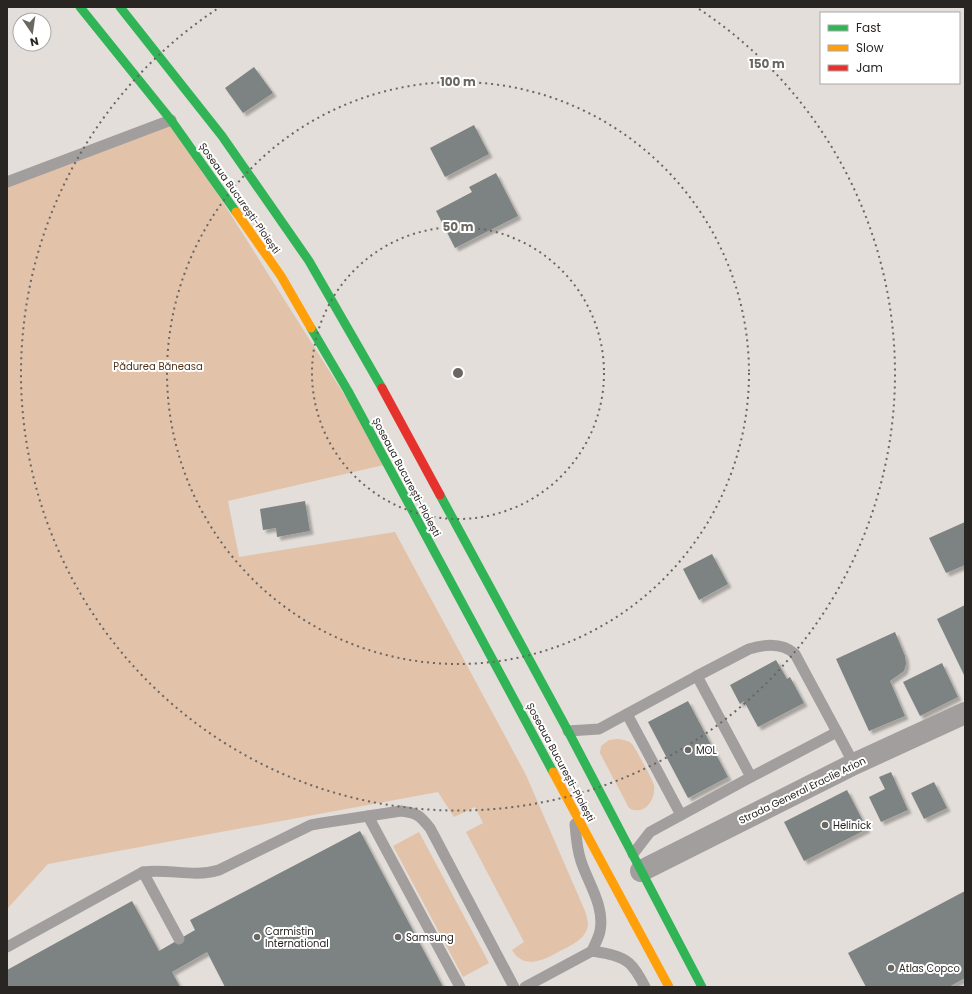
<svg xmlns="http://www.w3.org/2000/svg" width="972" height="994" font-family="Poppins,sans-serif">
	<defs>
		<filter id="shadow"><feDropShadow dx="3.5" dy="3.5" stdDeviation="1" flood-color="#0004"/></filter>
	</defs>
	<rect width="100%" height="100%" fill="#e3ded9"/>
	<g fill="#e2c2a9">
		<path d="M171,120l217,344 -160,37 11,56 156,-25 131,243 59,136c2,6 4,12 2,18 -3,10 -15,16 -23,20 -17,9 -39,23 -52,1l12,-8 -58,-110 17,-9 -8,-16 -21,10 -16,-25 -390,72 -41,45v-727z"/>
		<path d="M618,739c6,1 10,1 14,5 3,3 21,37 22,41 2,11 -6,28 -20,25 -2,0 -3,-1 -5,-2l-29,-55 1,-7 8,-6z"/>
		<polygon points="419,832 489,963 463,977 393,846"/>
	</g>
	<g fill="#7d8383" filter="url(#shadow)">
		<polygon points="254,67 273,93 243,113 225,88"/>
		<polygon points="474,125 489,154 445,177 430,148"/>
		<polygon points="496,173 518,216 455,248 436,211 472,192 469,187"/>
		<polygon points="305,501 310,531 277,537 276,528 263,530 260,509"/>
		<polygon points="965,522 965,565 946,573 929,538"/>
		<polygon points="712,554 728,584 699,600 683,569"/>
		<polygon points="965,605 965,677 937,619"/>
		<polygon points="895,632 905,656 906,664 904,671 890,681 905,716 869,731 836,659"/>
		<polygon points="776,660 787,679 790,677 804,703 758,727 744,701 740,704 730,685"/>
		<polygon points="942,663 958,697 920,716 903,682"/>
		<polygon points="688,701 728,777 688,798 648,722"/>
		<polygon points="891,772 908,810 881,822 869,797 885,789 879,777"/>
		<polygon points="934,782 947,808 924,819 911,793"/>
		<polygon points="847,790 867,829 804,861 784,822"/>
		<polygon points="360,831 443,987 225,987 207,952 172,972 180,987 7,987 7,970 132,901 159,951 195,930 190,920"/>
		<polygon points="965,891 965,978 949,987 866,987 848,953"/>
	</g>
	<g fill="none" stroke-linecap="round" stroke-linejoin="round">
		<g stroke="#a19e9d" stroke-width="11">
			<polyline points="7,182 171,120"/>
			<path d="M697,676l52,-27c16,-5 34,-6 46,5l42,78"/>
			<polyline points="627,714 681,815"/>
			<polyline points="568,731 599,729 697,676 751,777 650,832 633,854"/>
			<polyline points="751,777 837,732 854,764"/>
			<polyline points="368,816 460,987"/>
			<path d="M575,824c1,12 2,26 6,37 7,22 24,45 19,70 -1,6 -5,13 -8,20 12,2 28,4 37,12 7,6 12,16 16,24"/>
			<polyline points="143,872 179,939"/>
			<path d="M7,947l136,-75c26,-4 50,6 76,-2l92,-45 11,-2 79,-12c17,2 19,5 29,17l84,159"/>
			<polyline points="525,987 592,951"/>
		</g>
		<polyline stroke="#a19e9d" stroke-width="22" points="641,871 854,764 965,713"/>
		<g stroke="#30b455" stroke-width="9">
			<polyline points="80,7 171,120 236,212"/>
			<polyline points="120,7 222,136 309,261 382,388"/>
			<polyline points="311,328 348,391 553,772"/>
			<polyline points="440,495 568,731 702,987"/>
		</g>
		<g stroke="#ff9f0a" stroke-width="9">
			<polyline points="236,212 281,276 311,328"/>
			<polyline points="553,772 669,987"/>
		</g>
		<polyline stroke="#e5322d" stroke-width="9" points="382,388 440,495"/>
	</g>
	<g fill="none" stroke="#6a6662" stroke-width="2" stroke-dasharray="2 4">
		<circle cx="458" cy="373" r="146"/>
		<circle cx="458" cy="373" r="291"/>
		<path d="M699 9A437 437 0 1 1 217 9"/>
	</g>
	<g fill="#6a6662" stroke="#fff" stroke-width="1.5">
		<circle cx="688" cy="750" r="4"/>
		<circle cx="825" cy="825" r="4"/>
		<circle cx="257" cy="937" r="4"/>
		<circle cx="398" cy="937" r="4"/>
		<circle cx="891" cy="968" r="4"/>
	</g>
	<g text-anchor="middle" stroke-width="4" stroke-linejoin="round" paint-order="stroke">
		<g font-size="10" fill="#292522" stroke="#fff">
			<text transform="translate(240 198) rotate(55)" y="4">Șoseaua București-Ploiești</text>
			<text transform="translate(407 477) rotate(62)" y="4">Șoseaua București-Ploiești</text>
			<text transform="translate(561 762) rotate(62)" y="4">Șoseaua București-Ploiești</text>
			<text transform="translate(802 790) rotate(-26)" y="4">Strada General Eraclie Arion</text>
		</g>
		<g font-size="10" fill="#543419" stroke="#fff">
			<text x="158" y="370">Pădurea Băneasa</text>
		</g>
		<g font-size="10" fill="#292522" stroke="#fff" text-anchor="start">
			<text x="696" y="754">MOL</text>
			<text x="833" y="829">Helinick</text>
			<text x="265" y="935">Carmistin<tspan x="265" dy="12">International</tspan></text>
			<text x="406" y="941">Samsung</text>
			<text x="899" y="972">Atlas Copco</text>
		</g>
	</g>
	<circle cx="458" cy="373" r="6" fill="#6a6662" stroke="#fff" stroke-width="2"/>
	<g font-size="12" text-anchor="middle" font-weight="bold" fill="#6a6662" stroke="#fff" stroke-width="4" stroke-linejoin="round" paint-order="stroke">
		<text x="767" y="68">150 m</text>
		<text x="458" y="86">100 m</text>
		<text x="458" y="231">50 m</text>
	</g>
	<rect width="972" height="994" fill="none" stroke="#292522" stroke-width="16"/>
	<rect x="820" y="12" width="140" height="72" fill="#ffffff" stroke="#a9a8a7"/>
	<rect x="828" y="25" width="20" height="6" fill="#30b455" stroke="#a9a8a7"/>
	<text x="856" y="32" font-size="12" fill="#292522">Fast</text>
	<rect x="828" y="45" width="20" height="6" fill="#ff9f0a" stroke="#a9a8a7"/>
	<text x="856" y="52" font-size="12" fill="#292522">Slow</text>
	<rect x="828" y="65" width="20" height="6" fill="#e5322d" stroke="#a9a8a7"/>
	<text x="856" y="72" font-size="12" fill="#292522">Jam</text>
	<g transform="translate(32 32) rotate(167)"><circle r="19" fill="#ffffff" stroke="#a9a8a7"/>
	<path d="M0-3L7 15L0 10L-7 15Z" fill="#6a6662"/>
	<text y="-6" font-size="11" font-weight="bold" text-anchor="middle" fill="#292522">N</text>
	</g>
</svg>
